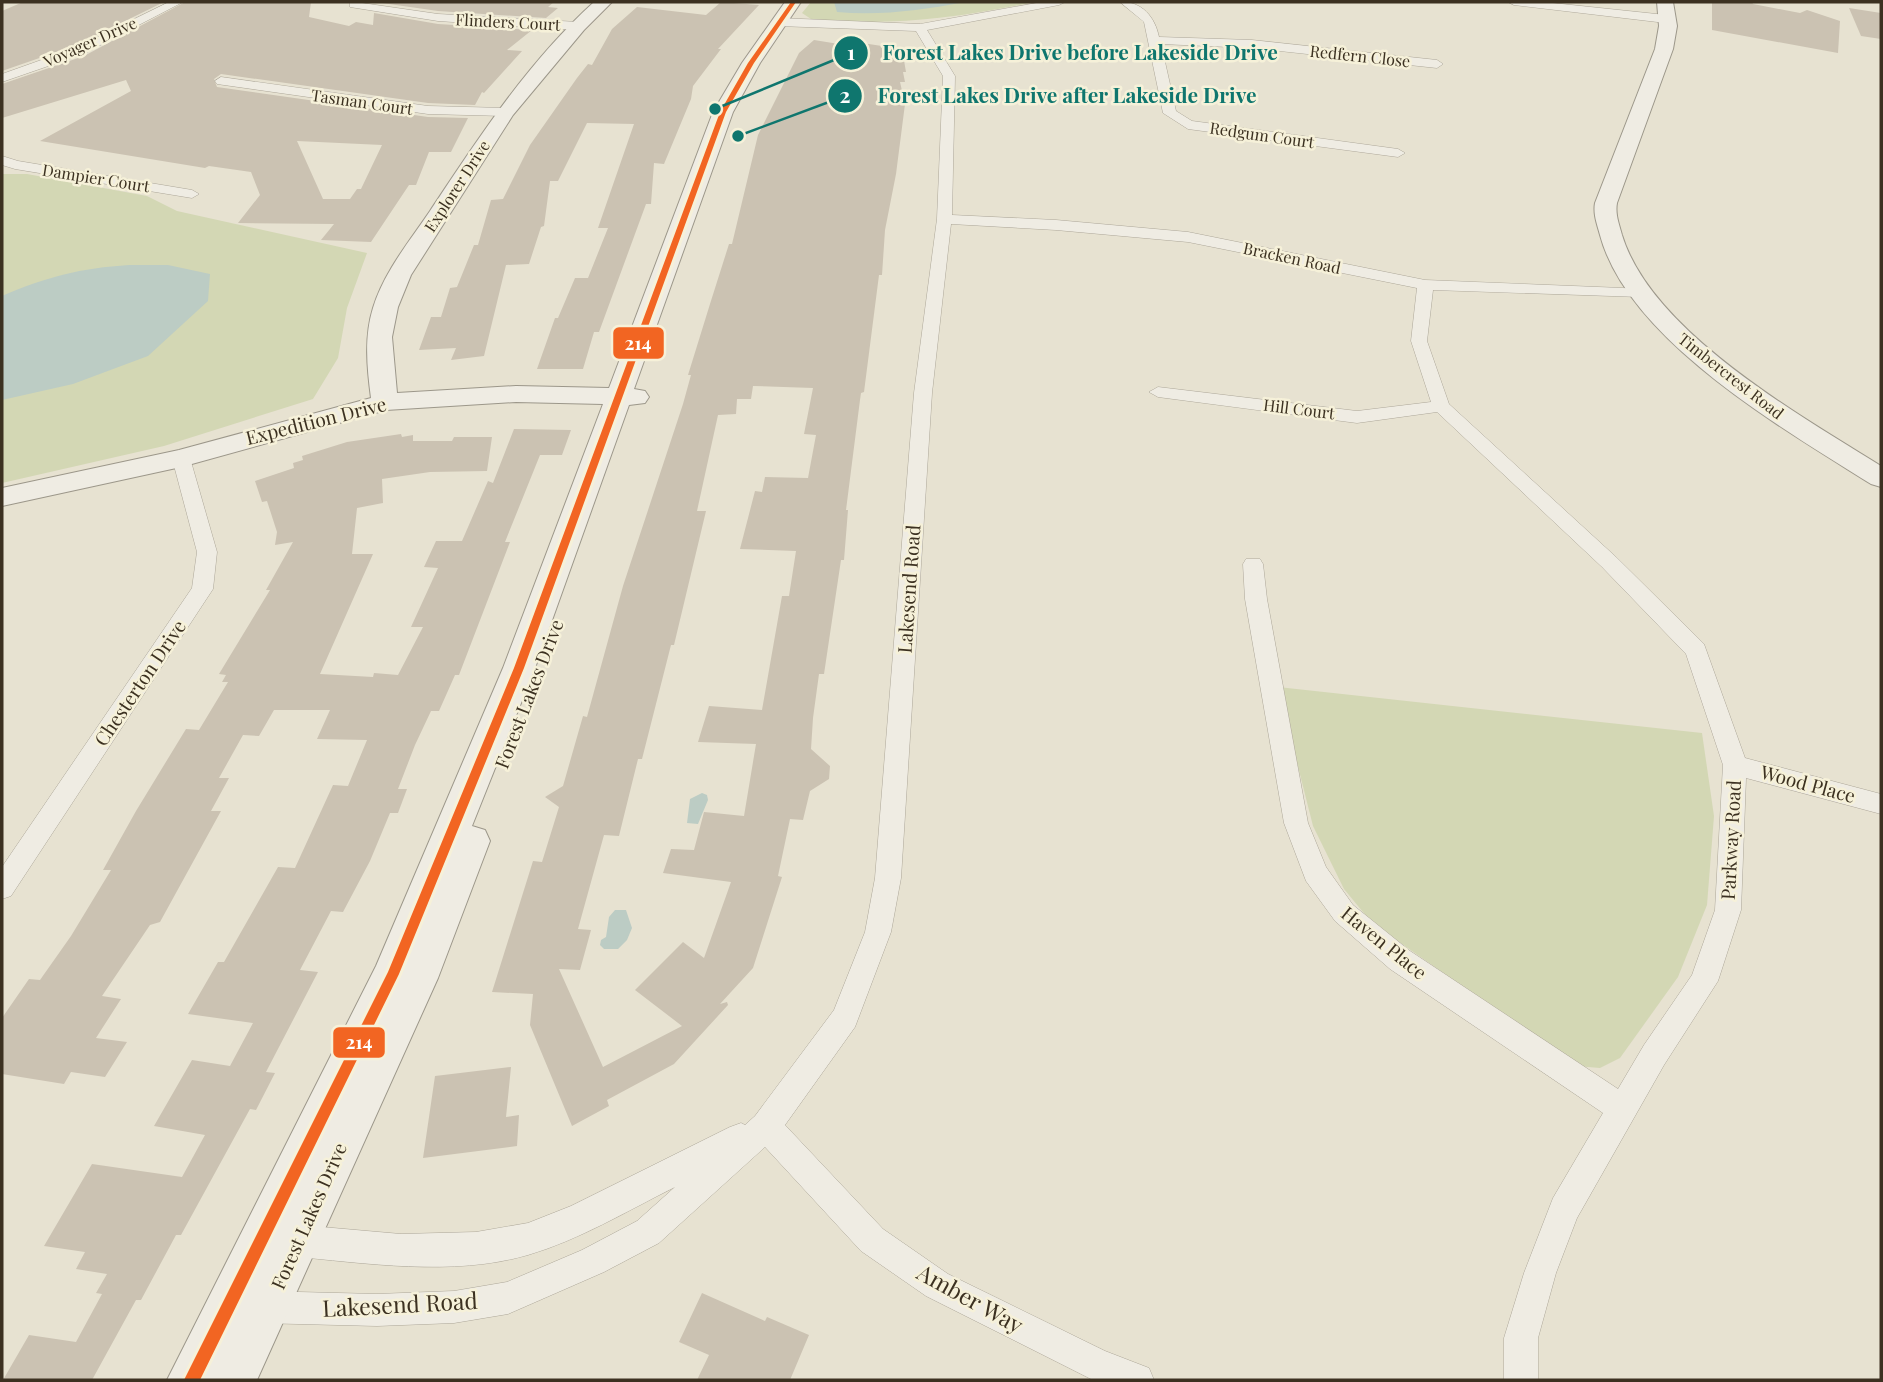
<svg xmlns="http://www.w3.org/2000/svg" width="1883" height="1382" font-family="'Playfair Display',serif">
	<rect width="100%" height="100%" fill="#e7e2d1"/>
	<g fill="#d3d7b4">
		<path d="M811,2h223c-75,16 -146,25 -223,17l-9,-6z"/>
		<polygon points="2,174 27,174 147,196 177,211 367,253 347,308 338,358 313,399 164,446 2,483"/>
		<polygon points="1278,687 1702,733 1714,816 1707,905 1678,977 1620,1058 1600,1068 1576,1066 1372,923 1344,889 1313,826"/>
	</g>
	<g fill="#bcccc4">
		<path d="M834,2h131c-42,8 -85,14 -128,10z"/>
		<path d="M129,265h39l42,9 -2,27 -60,55 -75,28 -71,16v-104c44,-19 79,-28 127,-31z"/>
		<polygon points="702,793 707,795 708,800 698,824 687,823 690,799"/>
		<polygon points="615,910 626,910 632,928 627,940 618,949 604,949 600,945 601,940 606,937 609,917"/>
	</g>
	<g fill="#cbc2b2" fill-rule="evenodd">
		<polygon points="23,2 164,2 74,46 2,71 2,11"/>
		<path d="M185,2h126l-2,15 40,9 7,-4 17,3 1,-12 64,11 94,6 -25,20 15,1 -38,42 -2,-1 -7,13 -47,-2 -207,-29 -7,5 3,8 211,30 40,1 -17,34h-22l-13,33h-7l-38,57 -50,-2 13,-16 -96,-1 22,-28 -9,-23 -42,-6 -4,2 -165,-27 91,-50 -5,-11 -124,38v-34l82,-28zM297,141l85,4 -21,44h-4l-7,10h-27z"/>
		<polygon points="375,2 554,2 548,7 558,8 546,18 438,11"/>
		<polygon points="721,2 759,5 718,49 721,49 693,86 691,99 664,164 654,163 651,204 646,204 599,332 594,332 583,369 537,369 555,318 558,318 575,278 588,278 608,228 598,228 634,124 587,123 558,181 550,181 544,226 541,227 529,264 506,265 484,356 451,360 456,348 419,350 431,317 441,317 450,288 457,287 474,245 478,245 491,200 503,199 530,145 577,78 588,64 592,65 612,29 637,7 706,15"/>
		<polygon points="1712,2 1752,2 1753,4 1800,13 1807,10 1840,21 1838,53 1712,30"/>
		<polygon points="1849,8 1881,13 1881,39 1861,36"/>
		<path d="M814,40l31,5 17,-2 40,6 4,23h-3l2,10h-5l5,22 -9,70 -11,56 -3,45h-3l-15,117 -3,1 -1,7 -14,110h2l-4,50h-3l-17,114h-5l-6,44 -2,31 19,17 -1,13 -19,12 -7,29 -13,-1 -12,57 4,1 -29,91 -33,36 7,-2 1,3 -54,59 -67,36 2,6 -37,20 -42,-101 3,-31 -41,-2 41,-131 9,1 17,-55 -14,-10 18,-11 20,-70 4,1 36,-131 60,-182 8,-29h-3l22,-71 19,-60h3l26,-109 41,-82zM753,386l60,2 -9,46 12,1 -8,43 -43,-1 -3,15 -7,-1 -15,58 56,2 -7,45h-7l-20,114 -53,-4 -11,36 58,2 -12,72 -40,-4 -10,38 -23,-1 -8,24 68,9 -27,76 -21,-16 -48,48 47,36 -79,41 -44,-98 21,1 11,-40 -13,-1 26,-94 15,1 19,-77h4l29,-114h3l32,-134h-9l21,-96 18,-1 1,-15h14z"/>
		<polygon points="514,429 571,430 562,455 540,455 505,542 510,542 459,675 455,675 439,711 431,711 415,745 398,789 407,789 398,813 390,813 370,861 343,912 331,911 300,970 318,972 266,1072 275,1073 256,1110 250,1109 181,1235 176,1235 141,1300 136,1300 92,1380 3,1380 29,1335 76,1342 102,1294 96,1293 107,1274 76,1269 85,1252 44,1246 92,1164 182,1177 205,1135 154,1126 192,1060 230,1066 253,1023 188,1014 218,962 224,962 278,867 295,868 333,785 348,786 367,740 317,739 330,710 274,710 259,736 243,735 219,778 229,778 211,811 221,811 160,922 150,925 102,996 121,999 96,1038 127,1042 105,1077 71,1072 64,1084 2,1074 2,1018 29,979 40,980 71,936 111,870 103,870 136,811 186,729 199,730 228,682 222,682 226,675 219,674 270,590 266,590 293,542 275,545 277,532 267,501 262,502 255,481 294,468 293,463 303,460 302,456 347,442 401,434 402,437 413,435 413,441 452,441 454,437 492,437 487,471 430,472 382,479 383,503 357,508 352,554 373,554 320,674 373,677 374,673 398,675 423,627 411,627 438,568 424,567 436,541 462,541 488,481 493,483"/>
		<polygon points="511,1067 506,1117 519,1115 517,1146 423,1158 435,1076"/>
		<polygon points="702,1293 765,1321 767,1317 809,1335 790,1380 697,1380 709,1355 679,1342"/>
	</g>
	<g fill="none" stroke-linecap="round" stroke-linejoin="round">
		<defs>
			<g id="street">
				<polygon points="169,2 183,2 83,54 2,82 2,74 75,48"/>
				<polygon points="355,2 438,14 578,22 584,26 578,30 438,21 350,7 350,3"/>
				<path d="M1042,2h23l-6,3 -132,25 28,46 -3,139 104,5 132,12 237,48 222,9 2,3 -8,5 -208,-7 -6,51 22,63 167,153 88,87 41,114 136,36v20l-135,-36 -5,132 -23,71 -54,84 -87,153 -21,55 -18,65v42h-34v-42l20,-65 29,-75 50,-85 -213,-144 -55,-48 -29,-40 -22,-58 -39,-224 -2,-35 3,-5h14l3,5 4,35 41,224 18,44 27,38 57,46 208,138 26,-44 48,-70 23,-65 8,-145 -37,-111 -84,-87 -165,-155 -80,11 -199,-26 -9,-5 9,-5 199,24 74,-9 -20,-61 6,-53 -229,-46 -132,-12 -105,-6 -19,169 -31,485 -10,54 -36,95 -70,98 98,104 65,45 157,77 44,17 5,12h-61l-167,-84 -65,-45 -96,-104 -106,96 -55,29 -96,42 -54,9 -77,3 -118,-3 -12,-4 -4,-12 4,-12 12,-4 118,3 77,-3 53,-9 75,-32 55,-29 38,-34c-48,24 -96,53 -147,68 -76,22 -162,8 -240,1l-11,-5 -5,-11 5,-11 11,-5 113,10 75,-2 52,-9 43,-17 159,-79 11,-4 4,2 10,-9 79,-106 31,-78 10,-54 39,-485 23,-174 6,-143 -27,-45 -138,-5 -6,-4 6,-4 142,6z"/>
				<path d="M1120,2c22,-1 35,15 39,35l93,3 185,20 6,4 -6,4 -185,-20 -91,-4 15,67 16,10 206,28 7,4 -7,4 -210,-28 -25,-16 -19,-91z"/>
				<polygon points="1508,2 1543,2 1666,15 1672,19 1666,23 1514,5"/>
				<polygon points="221,77 428,106 505,108 512,112 505,116 428,114 217,84 215,81"/>
				<polygon points="2,156 18,161 192,190 199,194 192,198 15,169 2,165"/>
				<polygon points="181,452 190,458 217,552 213,589 11,896 2,899 2,867 192,588 197,552 172,458"/>
			</g>
			<g id="secondary">
				<path d="M594,2h18l-28,28 -71,85 -102,160 -13,32 -6,30 5,56 119,-7 93,2 104,-276 29,-49 43,-61h16l-41,61 -27,49 -99,277 11,2 4,6 -4,6 -16,2 -94,263 -63,158 13,4 5,11 -52,137 -181,402h-90l209,-414 127,-298 100,-264 -87,-2 -130,8 -205,57 -179,39v-18l177,-38 192,-52c-4,-30 -7,-61 2,-90 11,-36 36,-66 57,-97 49,-74 98,-149 164,-209z"/>
				<path d="M1657,2h16l4,24 -4,23 -56,154c-2,11 2,21 5,32 29,96 177,180 259,231v21l-10,-3c-87,-55 -243,-144 -271,-249 -3,-11 -7,-21 -5,-32l60,-154 4,-23z"/>
			</g>
		</defs>
		<use href="#street" stroke="#ada799" stroke-width="1"/>
		<use href="#secondary" stroke="#9c978a" stroke-width="2"/>
		<use href="#street" fill="#efece3" fill-rule="evenodd"/>
		<use href="#secondary" fill="#efece3" fill-rule="evenodd"/>
		<defs>
			<polygon id="bus-1" points="791,2 796,2 754,63 726,112 524,668 399,974 200,1380 184,1380 388,972 514,668 720,112 748,63"/>
		</defs>
		<use href="#bus-1" stroke="#f6f1d9" stroke-width="6"/>
		<use href="#bus-1" fill="#f26522" fill-rule="evenodd"/>
	</g>
	<g text-anchor="middle" stroke-width="5" stroke-linejoin="round" paint-order="stroke">
		<g font-size="16" fill="#3c3121" stroke="#f6f1d9">
			<text transform="translate(508 22) rotate(3)" y="6">Flinders Court</text>
			<text transform="translate(90 42) rotate(-24)" y="6">Voyager Drive</text>
			<text transform="translate(1360 56) rotate(6)" y="6">Redfern Close</text>
			<text transform="translate(362 102) rotate(8)" y="6">Tasman Court</text>
			<text transform="translate(1262 135) rotate(8)" y="6">Redgum Court</text>
			<text transform="translate(96 178) rotate(9)" y="6">Dampier Court</text>
			<text transform="translate(457 186) rotate(-57)" y="6">Explorer Drive</text>
			<text transform="translate(1292 258) rotate(12)" y="6">Bracken Road</text>
			<text transform="translate(1731 376) rotate(38)" y="6">Timbercrest Road</text>
			<text transform="translate(1299 409) rotate(7)" y="6">Hill Court</text>
		</g>
		<g font-size="19" fill="#3c3121" stroke="#f6f1d9">
			<text transform="translate(316 421) rotate(-14)" y="7">Expedition Drive</text>
			<text transform="translate(909 589) rotate(-86)" y="7">Lakesend Road</text>
			<text transform="translate(140 683) rotate(-56)" y="7">Chesterton Drive</text>
			<text transform="translate(529 694) rotate(-69)" y="7">Forest Lakes Drive</text>
			<text transform="translate(1808 784) rotate(15)" y="7">Wood Place</text>
			<text transform="translate(1731 840) rotate(-87)" y="7">Parkway Road</text>
			<text transform="translate(1384 943) rotate(39)" y="7">Haven Place</text>
			<text transform="translate(309 1216) rotate(-66)" y="7">Forest Lakes Drive</text>
		</g>
		<g font-size="23" fill="#3c3121" stroke="#f6f1d9">
			<text transform="translate(970 1299) rotate(29)" y="8">Amber Way</text>
			<text transform="translate(400 1305) rotate(-3)" y="8">Lakesend Road</text>
		</g>
	</g>
	<path fill="none" stroke="#0f766e" stroke-width="2.5" d="M715 109L851 53M738 136L845 96"/>
	<g fill="#0f766e" stroke="#f6f1d9" stroke-width="2.5">
		<circle cx="715" cy="109" r="7"/>
		<circle cx="738" cy="136" r="7"/>
		<circle cx="851" cy="53" r="18"/>
		<circle cx="845" cy="96" r="18"/>
	</g>
	<g font-size="21" text-anchor="middle" font-weight="bold" fill="#fff">
		<text x="851" y="60">1</text>
		<text x="845" y="103">2</text>
	</g>
	<g font-size="21" text-anchor="middle" font-weight="bold" fill="#0f766e" stroke="#f6f1d9" stroke-width="5" stroke-linejoin="round" paint-order="stroke">
		<text x="1080" y="60">Forest Lakes Drive before Lakeside Drive</text>
		<text x="1067" y="103">Forest Lakes Drive after Lakeside Drive</text>
	</g>
	<g stroke="#f6f1d9" stroke-width="2.5">
		<rect x="612" y="326" width="53" height="34" rx="7" fill="#f26522"/>
		<rect x="332" y="1026" width="54" height="33" rx="7" fill="#f26522"/>
	</g>
	<g font-size="19" text-anchor="middle" font-weight="bold" fill="#fff">
		<text x="638" y="350">214</text>
		<text x="359" y="1049">214</text>
	</g>
	<rect width="1883" height="1382" fill="none" stroke="#3c3121" stroke-width="7"/>
</svg>
